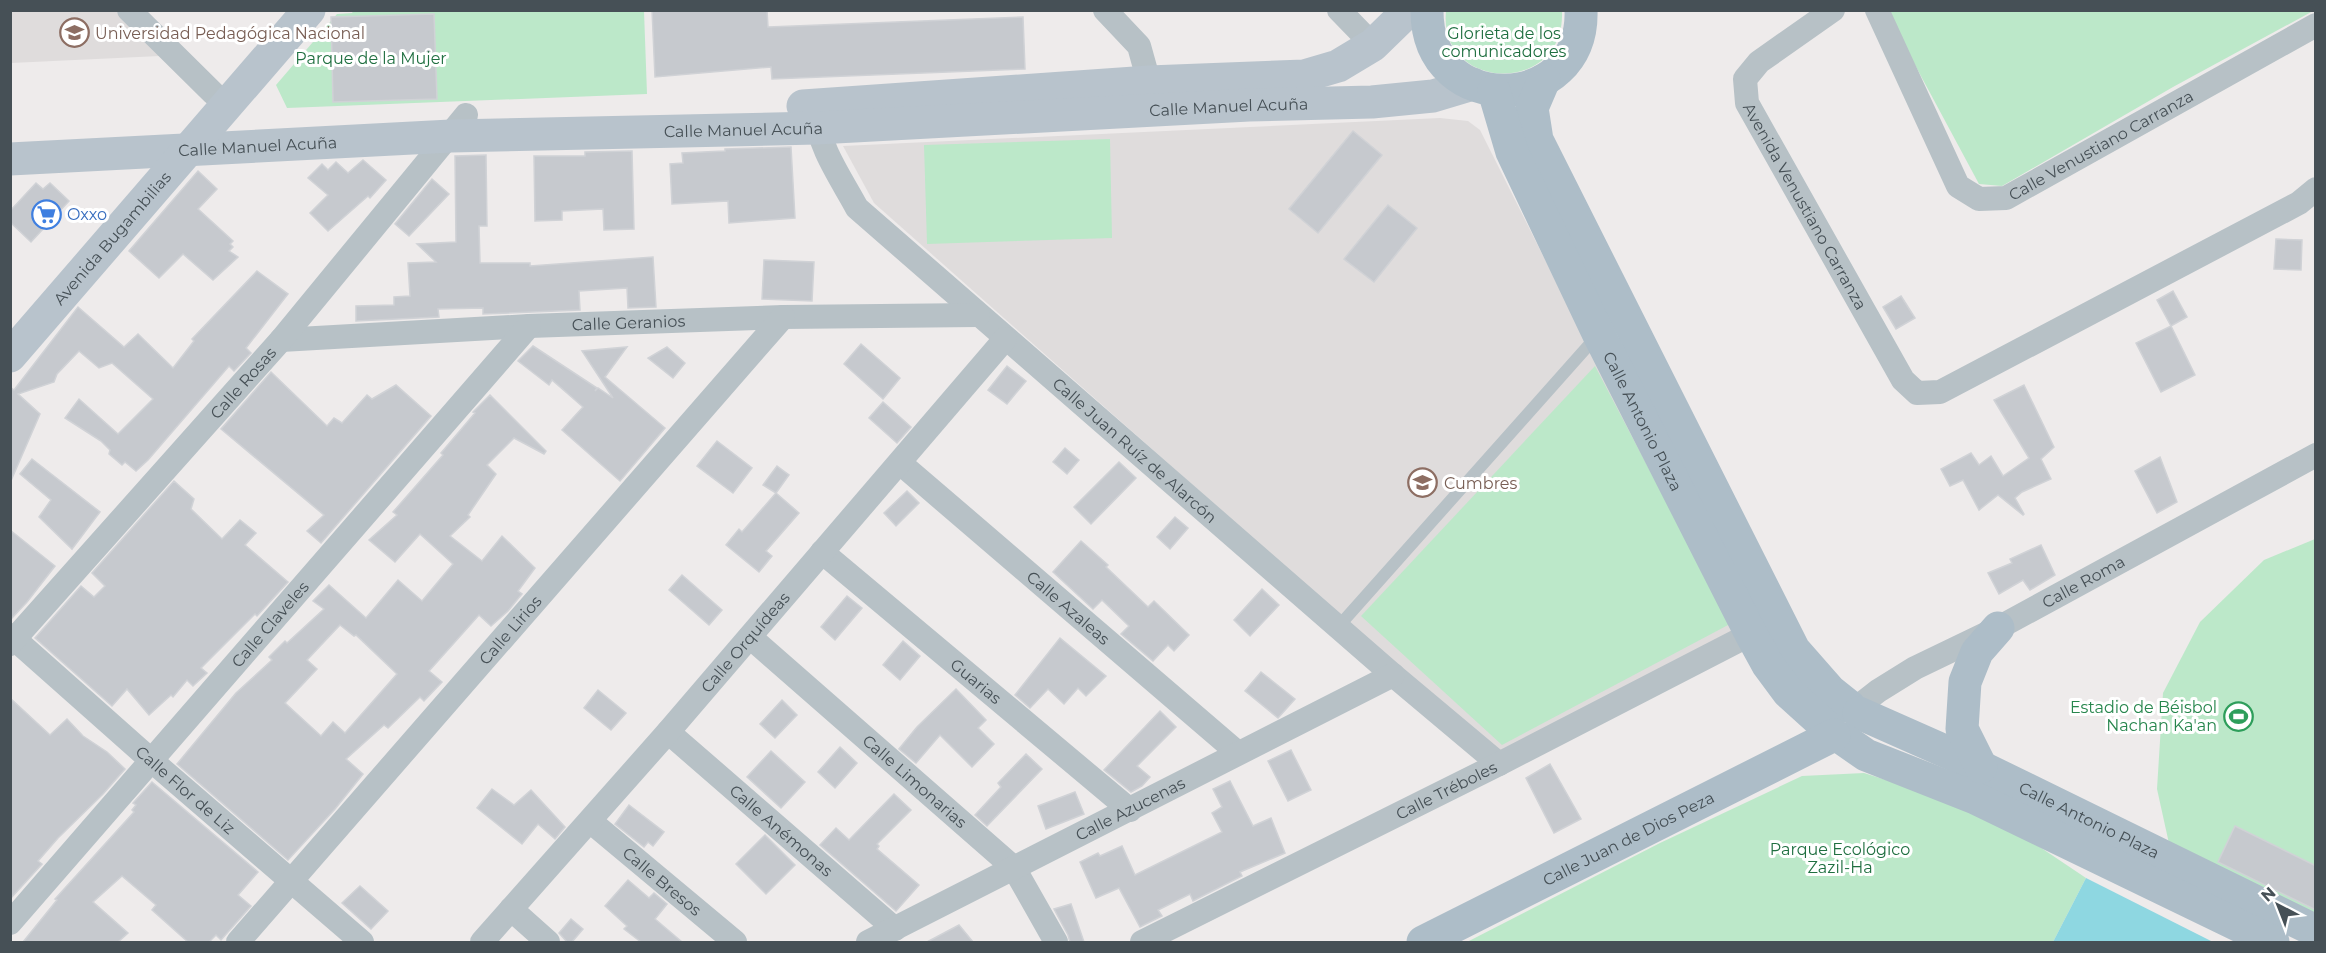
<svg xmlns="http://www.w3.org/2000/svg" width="2326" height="953" font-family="Montserrat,sans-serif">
	<rect width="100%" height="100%" fill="#eeebeb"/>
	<g fill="#dfdcdc">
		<polygon points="10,11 116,11 160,56 11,63"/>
		<polygon points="1440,118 1468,121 1480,130 1732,633 1499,756 874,203 843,146"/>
	</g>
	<g fill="#bce8c9">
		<polygon points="354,10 644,11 647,94 287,108 276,85 337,14 352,13"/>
		<path d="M1562,10c4,87 -124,82 -116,1z"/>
		<polygon points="1886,11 2313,11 2173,87 2002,186 1979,184"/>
		<polygon points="1110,139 1112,238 927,244 924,145"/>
		<polygon points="1595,366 1730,624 1502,745 1361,616"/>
		<polygon points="2315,539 2315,924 2170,848 2157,789 2163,693 2200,622 2264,560"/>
		<polygon points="1864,773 1902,785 2019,833 2086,878 2053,942 1467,942 1660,843 1802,776"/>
	</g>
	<polygon fill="#8ed7e1" points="2086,878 2213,942 2053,942"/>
	<g fill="#c6c9ce" stroke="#d0d2d6" stroke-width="1.5" fill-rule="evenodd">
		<polygon points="652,10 767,10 768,27 1023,17 1025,69 772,79 771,67 655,77"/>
		<polygon points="434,14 437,99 333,102 331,17"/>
		<polygon points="1353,131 1382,155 1318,233 1289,209"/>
		<polygon points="791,147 795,218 729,223 728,201 672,204 670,164 683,163 682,153 725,151 725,149"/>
		<polygon points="632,151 634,229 604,230 603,209 562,211 562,220 535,221 534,156 585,156 585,152"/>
		<polygon points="486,155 487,226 479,226 480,263 530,263 530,266 653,257 656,307 628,308 627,288 579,291 580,310 483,314 483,308 438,309 439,317 356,321 356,306 394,305 394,297 410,296 408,263 436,262 417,244 456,242 455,156"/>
		<polygon points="363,160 386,180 370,198 368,196 328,231 310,213 328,195 308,178 322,164 328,170 336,162 348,173"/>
		<polygon points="198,171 217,189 198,209 233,241 230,244 233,247 229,251 238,257 213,280 183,254 159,278 129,251"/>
		<polygon points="432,179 449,194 409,236 395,224"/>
		<polygon points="36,183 43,189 50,183 69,201 31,242 10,222 10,211"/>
		<polygon points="1388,205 1417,228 1374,282 1344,259"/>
		<polygon points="2276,239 2302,240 2301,270 2274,269"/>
		<polygon points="764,260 814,262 812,301 762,299"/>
		<polygon points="257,271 288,294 246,348 251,353 234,371 229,366 148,460 136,471 125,462 122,465 109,454 110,450 101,441 65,418 79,399 118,434 153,399 112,363 99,368 79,351 57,374 54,382 18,394 40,414 10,483 10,387 14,390 78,307 124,347 138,334 173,368 194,341 192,339"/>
		<polygon points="2173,291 2187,317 2171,326 2157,300"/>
		<polygon points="1901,296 1915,318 1896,329 1883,307"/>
		<polygon points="2171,326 2195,375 2161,392 2136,343"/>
		<polygon points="861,344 900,378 883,399 844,364"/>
		<polygon points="533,346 597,388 595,391 598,388 613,398 582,351 627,347 605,377 665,428 620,481 562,430 583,407 552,380 549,385 518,361"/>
		<polygon points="667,347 685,363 673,378 648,358"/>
		<polygon points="1007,366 1026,381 1007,404 988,390"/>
		<polygon points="271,372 327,426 334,418 342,423 367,395 372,399 396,385 431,416 321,543 307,531 324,515 221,429"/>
		<polygon points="2024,385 2054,447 2041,459 2051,479 2022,492 2015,498 2024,514 2023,515 1998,495 1979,510 1963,480 1950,486 1941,469 1971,453 1979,465 1991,456 2003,476 2029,458 1994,400"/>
		<path d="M490,395l56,56 -2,3 -30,-16 -27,27 9,9 -28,41 2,2 -20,19 32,25 20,-25 33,32 -17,23 4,3 -14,17 -17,15 -12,-11 -50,56 13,11 -18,19 -4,-4 -32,31 -4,-3 -38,34 17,15 -28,35 -47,51 -111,-96 59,-71 36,-33 -3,-3 16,-16 2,2 37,-34 -11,-8 16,-16 37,33 32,-38 24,21 31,-37 -33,-30 -25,28 -26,-22 28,-25 -4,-3 50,-57 -2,-2 34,-40 -2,-1zM340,625l14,11 2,-1 41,39 -52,59 -12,-11 -12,14 -36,-33 32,-34 -10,-9z"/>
		<polygon points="883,402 911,427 897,443 869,418"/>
		<polygon points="717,441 752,468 733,493 697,466"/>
		<polygon points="1065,448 1079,460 1067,474 1053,462"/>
		<polygon points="2160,457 2177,502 2157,513 2135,471"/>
		<polygon points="32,459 100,512 72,549 39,517 51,500 20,474"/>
		<polygon points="1119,462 1136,478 1091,524 1074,507"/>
		<polygon points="777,466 789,475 776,493 799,513 766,551 772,556 759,572 726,545 739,529 742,532 776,493 763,485"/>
		<polygon points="174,481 194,499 191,509 222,539 240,520 256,533 245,545 288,582 257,616 255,614 201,668 207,673 193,686 187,680 173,697 171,695 149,715 127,689 112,706 35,638 81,586 94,597 105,586 92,573"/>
		<polygon points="907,491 919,503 896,526 884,513"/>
		<polygon points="1175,517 1188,528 1170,549 1157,537"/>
		<polygon points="10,530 55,566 27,602 10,620"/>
		<polygon points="1081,541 1108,565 1106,567 1148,607 1154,601 1189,635 1174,651 1168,645 1153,661 1121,634 1129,626 1102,600 1093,609 1053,572"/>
		<polygon points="2041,545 2055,575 2030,590 2023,580 1999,594 1988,573 2012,563 2010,559"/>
		<polygon points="682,575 722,610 709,625 669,590"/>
		<polygon points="1262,589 1279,605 1250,636 1234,620"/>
		<polygon points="847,596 862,608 835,640 821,627"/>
		<polygon points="1060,638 1106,676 1086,696 1078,688 1064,704 1048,689 1030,708 1015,695"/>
		<polygon points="903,641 920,656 900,680 883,665"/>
		<polygon points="1261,672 1295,699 1278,718 1245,691"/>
		<polygon points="956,689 986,720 978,728 994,744 972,767 940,735 916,763 899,749 917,727"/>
		<polygon points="598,690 626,713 611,730 584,708"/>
		<polygon points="10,698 50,735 67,719 83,736 107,752 125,769 103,794 58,838 38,861 42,864 10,899"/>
		<polygon points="782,700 797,715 775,738 760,724"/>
		<polygon points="1160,711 1176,727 1137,766 1150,777 1142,786 1131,792 1104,770"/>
		<polygon points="840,747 857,763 835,788 818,772"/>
		<polygon points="1291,750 1311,790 1288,801 1268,761"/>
		<polygon points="771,751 805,782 781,808 747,777"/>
		<polygon points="1026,754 1042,769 987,826 975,815 1001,787 998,783"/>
		<polygon points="1550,764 1581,819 1554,833 1526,778"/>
		<polygon points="1230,781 1253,826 1271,818 1285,853 1240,872 1242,876 1193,901 1190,894 1158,910 1162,916 1140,927 1119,888 1096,898 1080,862 1098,853 1100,856 1122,846 1135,875 1222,832 1212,813 1222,807 1213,789"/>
		<polygon points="152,782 258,872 238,895 251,906 221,940 216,935 209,942 188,942 152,910 156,905 122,876 93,902 128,933 118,942 23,942 57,900 55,899 134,812 132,810 136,805 133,803"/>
		<polygon points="492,789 514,805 531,790 565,827 555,839 538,824 522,844 477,808"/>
		<polygon points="1075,792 1084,814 1046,829 1038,806"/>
		<polygon points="894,794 911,810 877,844 879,846 877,849 919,885 896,911 820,845 836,828 849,840"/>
		<polygon points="629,805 664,832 653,846 648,842 644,847 615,824"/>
		<polygon points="2235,826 2316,866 2316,910 2218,862"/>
		<polygon points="765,835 795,865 766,894 736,864"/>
		<polygon points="628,880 649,898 654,893 667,904 655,919 682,942 641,942 624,929 627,926 605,906"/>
		<polygon points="360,886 388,911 371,929 342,903"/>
		<polygon points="1071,904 1084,942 1070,942 1068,935 1054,909"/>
		<polygon points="571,919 583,929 572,942 567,942 559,933"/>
		<polygon points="959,925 973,942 927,942"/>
	</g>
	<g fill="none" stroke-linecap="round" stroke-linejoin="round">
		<polyline stroke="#b7c1c6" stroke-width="12" points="1338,627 1596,337"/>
		<g stroke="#b7c1c6" stroke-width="24">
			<polyline points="129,10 213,93"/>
			<polyline points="1105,10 1139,46 1149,82"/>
			<polyline points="1339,10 1373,45"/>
			<path id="s1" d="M1833,10l-74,52 -14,17 2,24 156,277 14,13 23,-1 359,-189 17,-14"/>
			<path id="s2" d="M1877,10l81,176 21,13 27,-1 310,-173"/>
			<path id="s3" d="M816,112c2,35 25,66 41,96l536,467 106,89"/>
			<path id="s4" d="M281,340l248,-14 254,-9 195,-2"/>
			<path id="s5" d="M900,463l338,290"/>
			<path id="s6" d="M822,552l308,258"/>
			<path id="s7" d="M10,635l142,126 210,181"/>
			<path id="s8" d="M750,637l264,231 42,74"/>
			<path id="s9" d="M10,644l271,-304 185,-225"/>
			<path id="s10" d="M1855,709l23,-18 37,-23 83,-40 318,-173"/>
			<path id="s11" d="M668,732l227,197"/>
			<path id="s12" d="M590,821l145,121"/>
			<polyline points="511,909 548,942"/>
			<path id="s13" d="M10,923l519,-597"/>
			<path id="s14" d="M238,942l545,-625"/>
			<path id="s15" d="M482,942l186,-210 337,-393"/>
			<path id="s16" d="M868,942l525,-267"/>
			<path id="s17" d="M1142,942l357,-178 252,-130"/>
		</g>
		<g stroke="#b8c3cc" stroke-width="33">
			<polyline points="803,106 1149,82 1304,76 1338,66 1373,45 1409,10"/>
			<path id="s18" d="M10,159l441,-23 366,-8 432,-23 123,-3 61,-6 40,-12"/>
			<path id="s19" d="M10,356l299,-346"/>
		</g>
		<g stroke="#adbdc8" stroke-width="33">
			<path d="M1427,10c-1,110 158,104 154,0"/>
			<polyline points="1544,80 1532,108 1537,140 1794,650 1830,691 1850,707"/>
			<path id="s20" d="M1494,91l18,61 86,181 153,301 17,31 20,27 42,38"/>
			<path id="s21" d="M1859,713l122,54 335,164"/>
			<polyline points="1843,739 1866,755 1975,798 2273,942"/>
			<polyline points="1981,767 1962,729 1965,682 1977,652 1998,628"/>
			<path id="s22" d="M1423,942l411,-207"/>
		</g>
	</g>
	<defs>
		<symbol id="university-ring" viewBox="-11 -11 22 22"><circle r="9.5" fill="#fff" stroke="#8d6e63" stroke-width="1.5"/><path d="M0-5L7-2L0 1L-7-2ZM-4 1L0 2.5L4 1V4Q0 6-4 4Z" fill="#8d6e63"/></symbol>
		<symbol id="supermarket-ring" viewBox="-11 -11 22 22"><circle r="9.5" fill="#fff" stroke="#3f7fe0" stroke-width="1.5"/><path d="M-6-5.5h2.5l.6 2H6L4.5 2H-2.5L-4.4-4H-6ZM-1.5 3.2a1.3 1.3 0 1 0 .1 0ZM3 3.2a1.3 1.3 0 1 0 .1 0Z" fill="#3f7fe0"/></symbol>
		<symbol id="school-ring" viewBox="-11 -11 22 22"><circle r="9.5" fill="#fff" stroke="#8d6e63" stroke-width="1.5"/><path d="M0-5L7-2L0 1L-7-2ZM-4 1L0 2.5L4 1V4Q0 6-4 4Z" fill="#8d6e63"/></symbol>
		<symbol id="stadium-ring" viewBox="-11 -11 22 22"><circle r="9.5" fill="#fff" stroke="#2e9e5b" stroke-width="1.5"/><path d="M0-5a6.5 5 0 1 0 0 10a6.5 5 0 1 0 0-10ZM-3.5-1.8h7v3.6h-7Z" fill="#2e9e5b"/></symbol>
	</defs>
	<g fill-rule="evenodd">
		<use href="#university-ring" x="58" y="16" width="33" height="33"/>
		<use href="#supermarket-ring" x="30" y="198" width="33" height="33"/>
		<use href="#school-ring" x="1406" y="466" width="33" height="33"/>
		<use href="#stadium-ring" x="2222" y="700" width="33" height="33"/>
	</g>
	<g text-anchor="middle" stroke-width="6" stroke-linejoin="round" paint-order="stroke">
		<g font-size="16" fill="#785e54" stroke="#fff" text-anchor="start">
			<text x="95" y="39">Universidad Pedagógica Nacional</text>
			<text x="1444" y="489">Cumbres</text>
		</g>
		<g font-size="16" fill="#1f6f40" stroke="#fff">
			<text x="1504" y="39">Glorieta de los<tspan x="1504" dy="18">comunicadores</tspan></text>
			<text x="371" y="64">Parque de la Mujer</text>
			<text x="1840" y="855">Parque Ecológico<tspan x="1840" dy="18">Zazil-Ha</tspan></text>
		</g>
		<g font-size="16" fill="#465056" stroke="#fff">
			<text dy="6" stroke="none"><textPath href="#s18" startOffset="1220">Calle Manuel Acuña</textPath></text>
			<text dy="6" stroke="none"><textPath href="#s18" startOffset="734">Calle Manuel Acuña</textPath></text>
			<text dy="6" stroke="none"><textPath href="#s2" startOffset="354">Calle Venustiano Carranza</textPath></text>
			<text dy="6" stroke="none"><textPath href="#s18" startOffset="248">Calle Manuel Acuña</textPath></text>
			<text dy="6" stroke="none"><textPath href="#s1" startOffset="255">Avenida Venustiano Carranza</textPath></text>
			<text dy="6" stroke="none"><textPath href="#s19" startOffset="156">Avenida Bugambilias</textPath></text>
			<text dy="6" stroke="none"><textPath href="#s4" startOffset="348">Calle Geranios</textPath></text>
			<text dy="6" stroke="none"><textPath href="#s9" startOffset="350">Calle Rosas</textPath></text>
			<text dy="6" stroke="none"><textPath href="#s20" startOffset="363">Calle Antonio Plaza</textPath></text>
			<text dy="6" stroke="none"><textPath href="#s3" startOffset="474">Calle Juan Ruíz de Alarcón</textPath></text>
			<text dy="6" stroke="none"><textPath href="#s10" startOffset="262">Calle Roma</textPath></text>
			<text dy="6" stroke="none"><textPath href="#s5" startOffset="222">Calle Azaleas</textPath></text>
			<text dy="6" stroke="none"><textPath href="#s13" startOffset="396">Calle Claveles</textPath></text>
			<text dy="6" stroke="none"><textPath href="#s14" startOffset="414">Calle Lirios</textPath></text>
			<text dy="6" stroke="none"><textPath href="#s15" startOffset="399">Calle Orquídeas</textPath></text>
			<text dy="6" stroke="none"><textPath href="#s6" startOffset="201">Guarias</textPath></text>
			<text dy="6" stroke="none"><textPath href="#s8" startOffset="219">Calle Limonarias</textPath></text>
			<text dy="6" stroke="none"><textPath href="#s7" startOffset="234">Calle Flor de Liz</textPath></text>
			<text dy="6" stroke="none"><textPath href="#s17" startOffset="340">Calle Tréboles</textPath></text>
			<text dy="6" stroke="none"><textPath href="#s16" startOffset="294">Calle Azucenas</textPath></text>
			<text dy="6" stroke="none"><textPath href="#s21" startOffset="254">Calle Antonio Plaza</textPath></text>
			<text dy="6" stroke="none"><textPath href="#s11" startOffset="150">Calle Anémonas</textPath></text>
			<text dy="6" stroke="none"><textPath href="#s22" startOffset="230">Calle Juan de Dios Peza</textPath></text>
			<text dy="6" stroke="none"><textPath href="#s12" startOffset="94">Calle Bresos</textPath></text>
		</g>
		<g font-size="16" fill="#366cbe" stroke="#fff" text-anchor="start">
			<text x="67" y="220">Oxxo</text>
		</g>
		<g font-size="16" fill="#27864d" stroke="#fff" text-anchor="end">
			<text x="2217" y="713">Estadio de Béisbol<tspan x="2217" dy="18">Nachan Ka'an</tspan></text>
		</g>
	</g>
	<rect width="2326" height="953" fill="none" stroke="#465056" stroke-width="24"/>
	<g transform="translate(2278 905) rotate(318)" stroke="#ffffff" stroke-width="4.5" paint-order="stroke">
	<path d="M0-4.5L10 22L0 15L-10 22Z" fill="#465056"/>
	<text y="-9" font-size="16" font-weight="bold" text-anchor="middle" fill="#465056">N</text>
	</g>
</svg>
